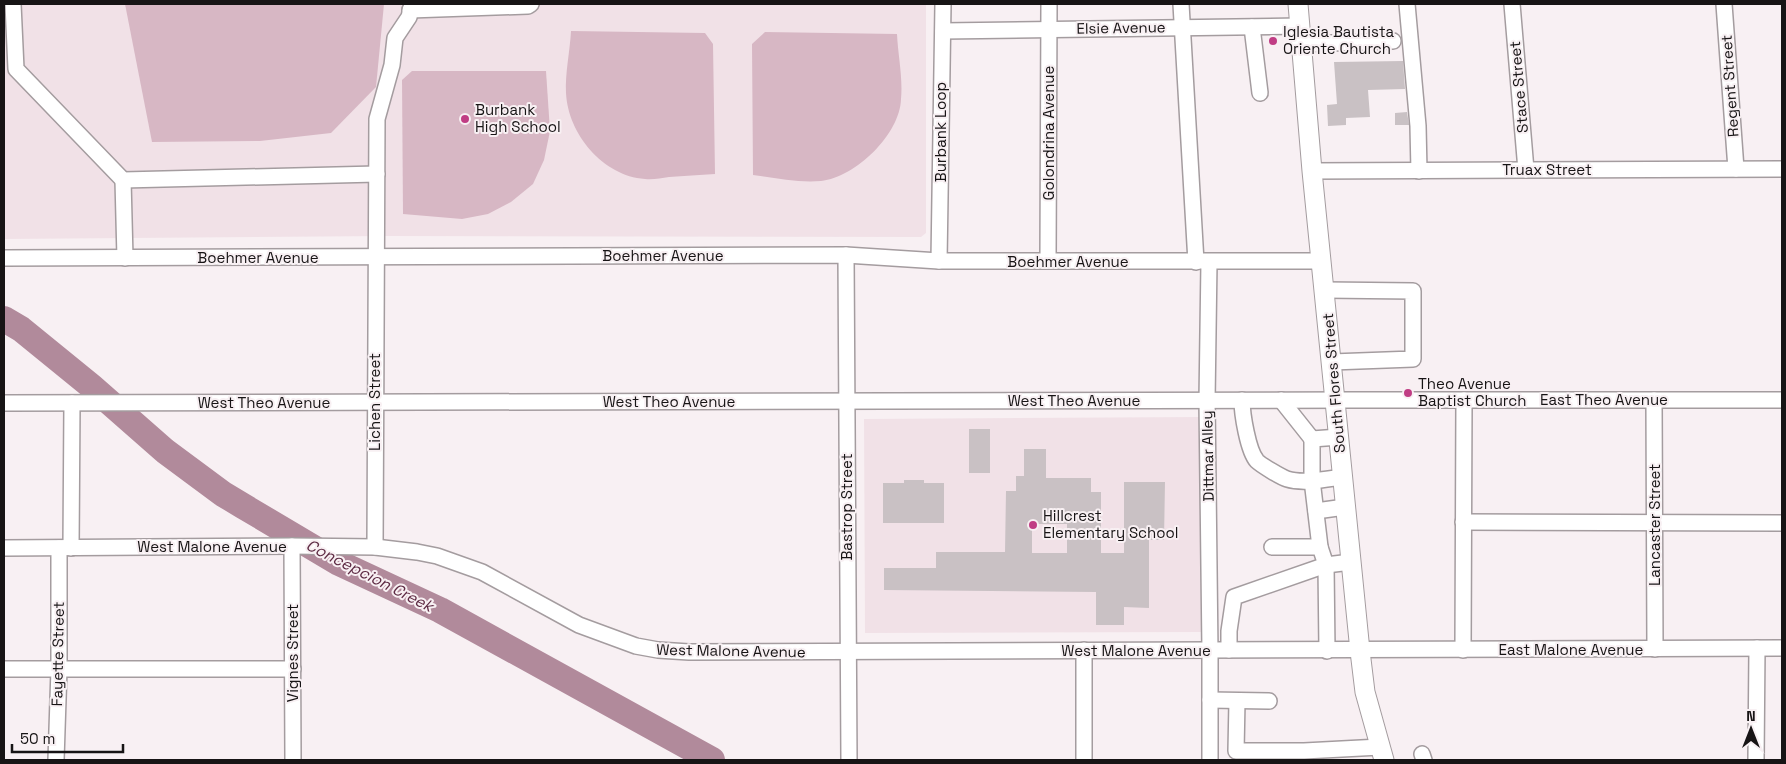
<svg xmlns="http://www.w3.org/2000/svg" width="1786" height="764" font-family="'Space Grotesk',sans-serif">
	<rect width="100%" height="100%" fill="#f8f0f3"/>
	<g fill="#f1e1e7">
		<polygon points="4,4 926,4 926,233 921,237 387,236 4,239"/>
		<polygon points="1201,417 1201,632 865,633 864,419"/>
	</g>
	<g fill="#d7b7c4">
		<polygon points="125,4 384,4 376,87 331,133 260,141 152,142"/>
		<path d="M571,31l134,2 8,11 2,130c-16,1 -31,2 -46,3 -8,1 -16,3 -24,2 -42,-3 -77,-45 -79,-86 -1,-20 4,-42 5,-62z"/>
		<path d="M765,32l132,2c1,21 6,44 4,65 -1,35 -45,78 -80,82 -22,2 -46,-3 -68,-6l-1,-131z"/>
		<polygon points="412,71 546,71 550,131 544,160 533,184 511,202 488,214 462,219 403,214 402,80"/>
	</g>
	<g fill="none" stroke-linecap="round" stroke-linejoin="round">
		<polyline stroke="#b18a9b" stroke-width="26" points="4,319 21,329 91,386 165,451 223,494 243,506 339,563 440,610 712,760"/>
	</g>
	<g fill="#c9c1c4" fill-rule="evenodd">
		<polygon points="1403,61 1405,89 1368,90 1370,117 1346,118 1346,125 1328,126 1327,105 1337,104 1334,62"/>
		<polygon points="1407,112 1409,125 1395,125 1395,113"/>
		<rect x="969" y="429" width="21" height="44"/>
		<path d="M1024,449h22v29h45v14h10v61h23v-71h41l-1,58h-15v68l-25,-1v18h-28v-33l-212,-2v-22h52v-16h69l1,-61h10v-15h8zM1032,524h35v29h-35z"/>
		<polygon points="904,480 924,480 924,483 944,483 944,523 883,523 883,483 904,483"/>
	</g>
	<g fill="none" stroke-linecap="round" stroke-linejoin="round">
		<defs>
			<g id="minor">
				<polyline points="13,4 16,69 123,180 377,174"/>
				<polyline points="1181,4 1196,262"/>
				<polyline points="1407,4 1418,126 1419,171"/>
				<polyline points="1512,4 1526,170"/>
				<polyline points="1724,4 1736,169"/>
				<polyline points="410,10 528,6 531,4"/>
				<polyline points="1252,27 1260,93"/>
				<polyline points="943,31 1300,26"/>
				<polyline points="1302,44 1393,41"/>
				<polyline points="1312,171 1782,169"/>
				<polyline points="123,180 125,258"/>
				<polyline points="846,255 849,760"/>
				<polyline points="4,258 846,255 939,261 1322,261"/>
				<polyline points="939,261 943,4"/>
				<polyline points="1048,261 1049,4"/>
				<polyline points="1209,262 1207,401 1210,651 1210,760"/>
				<polyline points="1325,290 1413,291 1413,359 1332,362"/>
				<path d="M1242,400c0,14 6,51 15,61 4,4 24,16 30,18 16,5 40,0 55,-2"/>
				<polyline points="1281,400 1312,439"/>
				<polyline points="1654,400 1655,649"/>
				<polyline points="4,403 1351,400 1782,400"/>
				<polyline points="1316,511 1345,507"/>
				<polyline points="1463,522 1782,523"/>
				<polyline points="292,546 293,760"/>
				<polyline points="375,547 377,119 392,65 395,38 409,17 412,4"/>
				<polyline points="1272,547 1320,547 1326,565 1327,651"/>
				<polyline points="1320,547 1312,480 1312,439 1339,437"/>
				<polyline points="4,548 292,546 375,547 417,552 437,556 482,572 579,625 636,646 658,650 689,652 1782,648"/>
				<polyline points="71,548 72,403"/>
				<polyline points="1084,650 1084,760"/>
				<polyline points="1229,650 1229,631 1234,597 1326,565 1351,562"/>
				<polyline points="1463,650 1464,400"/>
				<polyline points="4,669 293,669"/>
				<polyline points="1210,700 1269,701"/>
				<polyline points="1237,701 1236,751 1304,751 1380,747"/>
				<polyline points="1422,754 1424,760"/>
				<polyline points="56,760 59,669 59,548"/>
				<polyline points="1756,760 1757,648"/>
			</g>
			<polyline id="major" points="1298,4 1312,171 1360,651 1365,692 1384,760"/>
		</defs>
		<use href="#minor" stroke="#a49c9f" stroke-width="18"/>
		<use href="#major" stroke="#a49c9f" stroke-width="21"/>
		<use href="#minor" stroke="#fff" stroke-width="15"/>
		<use href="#major" stroke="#fff" stroke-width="19"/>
	</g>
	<g fill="#c03d84" stroke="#f8f0f3" stroke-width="2">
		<circle cx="1273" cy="41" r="5"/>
		<circle cx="465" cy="119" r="5"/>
		<circle cx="1408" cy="393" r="5"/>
		<circle cx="1033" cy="525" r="5"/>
	</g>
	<g text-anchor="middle" stroke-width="4" stroke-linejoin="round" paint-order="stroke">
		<g font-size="15" fill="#171415" stroke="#f8f0f3">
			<text transform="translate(1121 28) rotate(-1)" y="5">Elsie Avenue</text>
			<text transform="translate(1730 86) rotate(-94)" y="5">Regent Street</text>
			<text transform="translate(1519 87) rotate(-95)" y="5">Stace Street</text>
			<text transform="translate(941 132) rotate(-90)" y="5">Burbank Loop</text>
			<text transform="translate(1049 133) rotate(-90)" y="5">Golondrina Avenue</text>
			<text x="1547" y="175">Truax Street</text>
			<text x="663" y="261">Boehmer Avenue</text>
			<text x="258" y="263">Boehmer Avenue</text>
			<text x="1068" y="267">Boehmer Avenue</text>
			<text transform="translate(1334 383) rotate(-95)" y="5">South Flores Street</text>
			<text x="1604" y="405">East Theo Avenue</text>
			<text x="1074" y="406">West Theo Avenue</text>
			<text transform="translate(375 402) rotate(-90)" y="5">Lichen Street</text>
			<text x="669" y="407">West Theo Avenue</text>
			<text x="264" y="408">West Theo Avenue</text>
			<text transform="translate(1208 456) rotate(-91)" y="5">Dittmar Alley</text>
			<text transform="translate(847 507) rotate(-90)" y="5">Bastrop Street</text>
			<text transform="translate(1655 525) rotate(-90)" y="5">Lancaster Street</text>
			<text x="212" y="552">West Malone Avenue</text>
			<text x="1571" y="655">East Malone Avenue</text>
			<text transform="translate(731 651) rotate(1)" y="5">West Malone Avenue</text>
			<text x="1136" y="656">West Malone Avenue</text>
			<text transform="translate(293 653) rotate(-90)" y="5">Vignes Street</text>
			<text transform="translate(58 654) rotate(-89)" y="5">Fayette Street</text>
		</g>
		<g font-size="15" fill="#171415" stroke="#f8f0f3" text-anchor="start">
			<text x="1283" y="37">Iglesia Bautista<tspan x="1283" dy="17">Oriente Church</tspan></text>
			<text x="475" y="115">Burbank<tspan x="475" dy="17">High School</tspan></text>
			<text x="1418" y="389">Theo Avenue<tspan x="1418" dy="17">Baptist Church</tspan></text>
			<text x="1043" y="521">Hillcrest<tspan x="1043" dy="17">Elementary School</tspan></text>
		</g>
		<g font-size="16" font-style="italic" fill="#5e2b44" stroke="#f8f0f3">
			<text transform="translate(370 575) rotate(27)" y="6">Concepcion Creek</text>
		</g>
	</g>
	<rect width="1786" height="764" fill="none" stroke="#171415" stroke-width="10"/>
	<g transform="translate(1751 729)" stroke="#f8f0f3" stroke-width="4" paint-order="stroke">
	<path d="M0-4L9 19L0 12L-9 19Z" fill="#171415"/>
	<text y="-8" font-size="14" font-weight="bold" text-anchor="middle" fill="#171415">N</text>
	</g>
	<path d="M12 744v8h111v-8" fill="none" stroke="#171415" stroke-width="2.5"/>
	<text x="20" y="744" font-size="15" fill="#171415" stroke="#f8f0f3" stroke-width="4" paint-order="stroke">50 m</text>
</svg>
